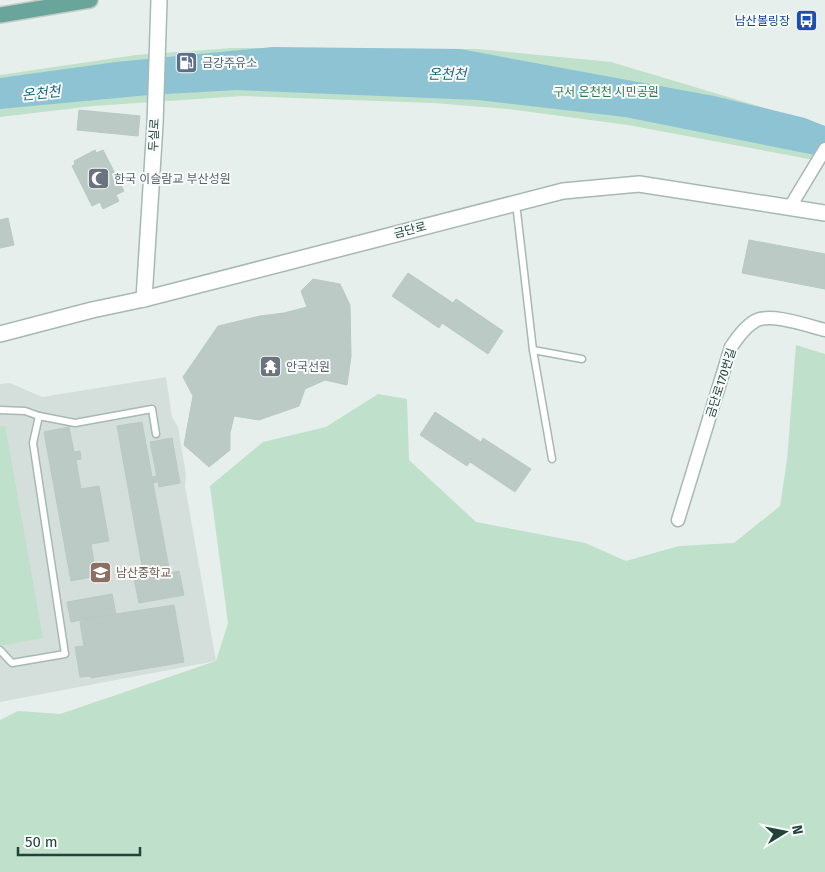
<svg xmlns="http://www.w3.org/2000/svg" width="825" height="872" font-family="'Fira Sans','Noto Sans KR',sans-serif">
	<rect width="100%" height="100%" fill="#e6efec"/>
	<polygon fill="#d4dfdb" points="166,377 172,417 178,427 186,475 185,486 216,661 0,702 0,384 10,383 42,397"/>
	<g fill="#bfe0ca">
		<polygon points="232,48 477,49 611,62 825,126 825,162 628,125 508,109 433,103 242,96 93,106 0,117 0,75 136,55"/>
		<polygon points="796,345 825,354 825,872 0,872 0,720 18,711 60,714 216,661 228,623 210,486 263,442 326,427 378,394 407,399 409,460 476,522 585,543 626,561 679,546 734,543 780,506 787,460"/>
		<polygon points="0,426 5,426 43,638 0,646"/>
	</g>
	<polygon fill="#8ec3d4" points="273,47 460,49 714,96 805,118 825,126 825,157 625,117 478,100 237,90 149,95 0,109 0,78 116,62"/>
	<g fill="#bbcac5" stroke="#b8c9c3">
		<polygon points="79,110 140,116 138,136 77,130"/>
		<polygon points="95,150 96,153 103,150 124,191 116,195 119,201 103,209 100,202 92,206 72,166 75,164 74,161"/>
		<polygon points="8,218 14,245 0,248 0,220"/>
		<polygon points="749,240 825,254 825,289 742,273"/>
		<polygon points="408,273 453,303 456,299 503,331 488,354 442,323 439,328 392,296"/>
		<polygon points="313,279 340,284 350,305 351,356 347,385 325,380 305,389 299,406 259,420 234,416 230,433 230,450 209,467 184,445 193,396 183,377 218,326 260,316 284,313 307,307 301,291"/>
		<polygon points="435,412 481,442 483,438 531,469 515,492 470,462 467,466 420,435"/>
		<polygon points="142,422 152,477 156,476 157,482 153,483 170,573 179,571 184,595 139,603 134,579 144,577 117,426"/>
		<polygon points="69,427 74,452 80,451 81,459 76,460 81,489 99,486 109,541 91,544 96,576 71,581 44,432"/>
		<polygon points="172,438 180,483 159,487 150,442"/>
		<polygon points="112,594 116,614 71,622 67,602"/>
		<polygon points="174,605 184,662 91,678 91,676 80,677 75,647 84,646 80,622 84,621 83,619"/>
	</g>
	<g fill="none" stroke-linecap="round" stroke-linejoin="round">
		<defs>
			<g id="service">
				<polyline points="516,203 533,350 582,359"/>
				<polyline points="533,350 552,459"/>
				<polyline points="0,410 25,411 39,416 75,423 152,409 156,434"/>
				<polyline points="0,650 12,663 65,654 33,443 39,416"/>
			</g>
			<g id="minor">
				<polyline points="790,207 825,149"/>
				<path d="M678,520l53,-173c7,-10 14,-20 24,-26 15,-9 54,5 70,9"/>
			</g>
			<polyline id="tertiary" points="0,334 92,310 144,299 563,191 639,184 825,213"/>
			<polyline id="secondary" points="144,299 155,124 159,0"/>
			<polyline id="primary" points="0,15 90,0"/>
		</defs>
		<use href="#service" stroke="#a8b8b4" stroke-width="9"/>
		<use href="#minor" stroke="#a8b8b4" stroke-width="15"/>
		<use href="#tertiary" stroke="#a8b8b4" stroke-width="18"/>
		<use href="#secondary" stroke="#a4bbb5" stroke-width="18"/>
		<use href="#primary" stroke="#c2cac8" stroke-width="18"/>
		<use href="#service" stroke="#fff" stroke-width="6"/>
		<use href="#minor" stroke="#fff" stroke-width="12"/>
		<use href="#tertiary" stroke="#fff" stroke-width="15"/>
		<use href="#secondary" stroke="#fff" stroke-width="15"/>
		<use href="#primary" stroke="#6aa59b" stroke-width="15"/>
	</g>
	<defs>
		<symbol id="bus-square" viewBox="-11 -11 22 22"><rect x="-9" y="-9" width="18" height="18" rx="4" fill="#1a4fb4" stroke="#f7fbf9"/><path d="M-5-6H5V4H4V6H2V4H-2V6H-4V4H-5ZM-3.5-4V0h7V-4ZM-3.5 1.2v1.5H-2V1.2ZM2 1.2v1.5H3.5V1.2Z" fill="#fff"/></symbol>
		<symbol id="fuel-square" viewBox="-11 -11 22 22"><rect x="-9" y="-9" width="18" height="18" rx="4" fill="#5c6f8a" stroke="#f7fbf9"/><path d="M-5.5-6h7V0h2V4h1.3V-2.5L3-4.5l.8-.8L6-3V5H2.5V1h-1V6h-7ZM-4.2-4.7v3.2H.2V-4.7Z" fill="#fff"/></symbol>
		<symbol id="mosque-square" viewBox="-11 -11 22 22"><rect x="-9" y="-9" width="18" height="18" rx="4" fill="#6b7280" stroke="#f7fbf9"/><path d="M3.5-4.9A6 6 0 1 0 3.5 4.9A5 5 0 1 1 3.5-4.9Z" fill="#fff"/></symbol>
		<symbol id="temple-square" viewBox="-11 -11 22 22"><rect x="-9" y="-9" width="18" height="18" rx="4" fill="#6b7280" stroke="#f7fbf9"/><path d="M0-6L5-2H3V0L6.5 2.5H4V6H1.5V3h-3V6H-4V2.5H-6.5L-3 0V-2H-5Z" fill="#fff"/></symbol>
		<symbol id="school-square" viewBox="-11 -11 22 22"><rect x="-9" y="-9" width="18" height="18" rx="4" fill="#8d6e63" stroke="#f7fbf9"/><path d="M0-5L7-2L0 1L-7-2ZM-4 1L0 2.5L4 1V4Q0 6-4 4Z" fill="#fff"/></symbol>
	</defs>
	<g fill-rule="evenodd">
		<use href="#bus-square" x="794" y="8" width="25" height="25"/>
		<use href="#fuel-square" x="174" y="50" width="25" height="25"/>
		<use href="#mosque-square" x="86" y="166" width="25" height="25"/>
		<use href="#temple-square" x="258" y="354" width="25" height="25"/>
		<use href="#school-square" x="88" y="560" width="25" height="25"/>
	</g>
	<g text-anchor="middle" stroke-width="4" stroke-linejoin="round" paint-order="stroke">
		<g font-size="12" fill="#164399" stroke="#f7fbf9" text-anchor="end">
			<text x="790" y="25">남산볼링장</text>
		</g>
		<g font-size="12" fill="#4e5e75" stroke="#f7fbf9" text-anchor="start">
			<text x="202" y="67">금강주유소</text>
		</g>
		<g font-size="12" fill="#2d7a51" stroke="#f7fbf9">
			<text x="606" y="96">구서 온천천 시민공원</text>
		</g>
		<g font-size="12" fill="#24423c" stroke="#f7fbf9">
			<text transform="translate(154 135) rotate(-87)" y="4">두실로</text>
			<text transform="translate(410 230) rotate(-14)" y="4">금단로</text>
			<text transform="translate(721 383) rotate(-72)" y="4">금단로170번길</text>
		</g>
		<g font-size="12" fill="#5b616d" stroke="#f7fbf9" text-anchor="start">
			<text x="114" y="183">한국 이슬람교 부산성원</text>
			<text x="286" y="371">안국선원</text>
		</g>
		<g font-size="12" fill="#785e54" stroke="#f7fbf9" text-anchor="start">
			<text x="116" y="577">남산중학교</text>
		</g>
		<g font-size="14" font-style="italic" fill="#1c6780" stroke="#f7fbf9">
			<text x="447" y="79">온천천</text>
			<text transform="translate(41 93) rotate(-6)" y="5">온천천</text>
		</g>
	</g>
	<g transform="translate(785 832) rotate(80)" stroke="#f7fbf9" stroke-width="4" paint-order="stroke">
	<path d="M0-4L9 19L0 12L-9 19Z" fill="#24423c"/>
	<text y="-8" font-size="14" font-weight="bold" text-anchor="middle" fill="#24423c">N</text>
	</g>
	<path d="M18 847v8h122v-8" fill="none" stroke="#24423c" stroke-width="2.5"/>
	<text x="25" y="847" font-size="15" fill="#24423c" stroke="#f7fbf9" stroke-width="4" paint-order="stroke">50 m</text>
</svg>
